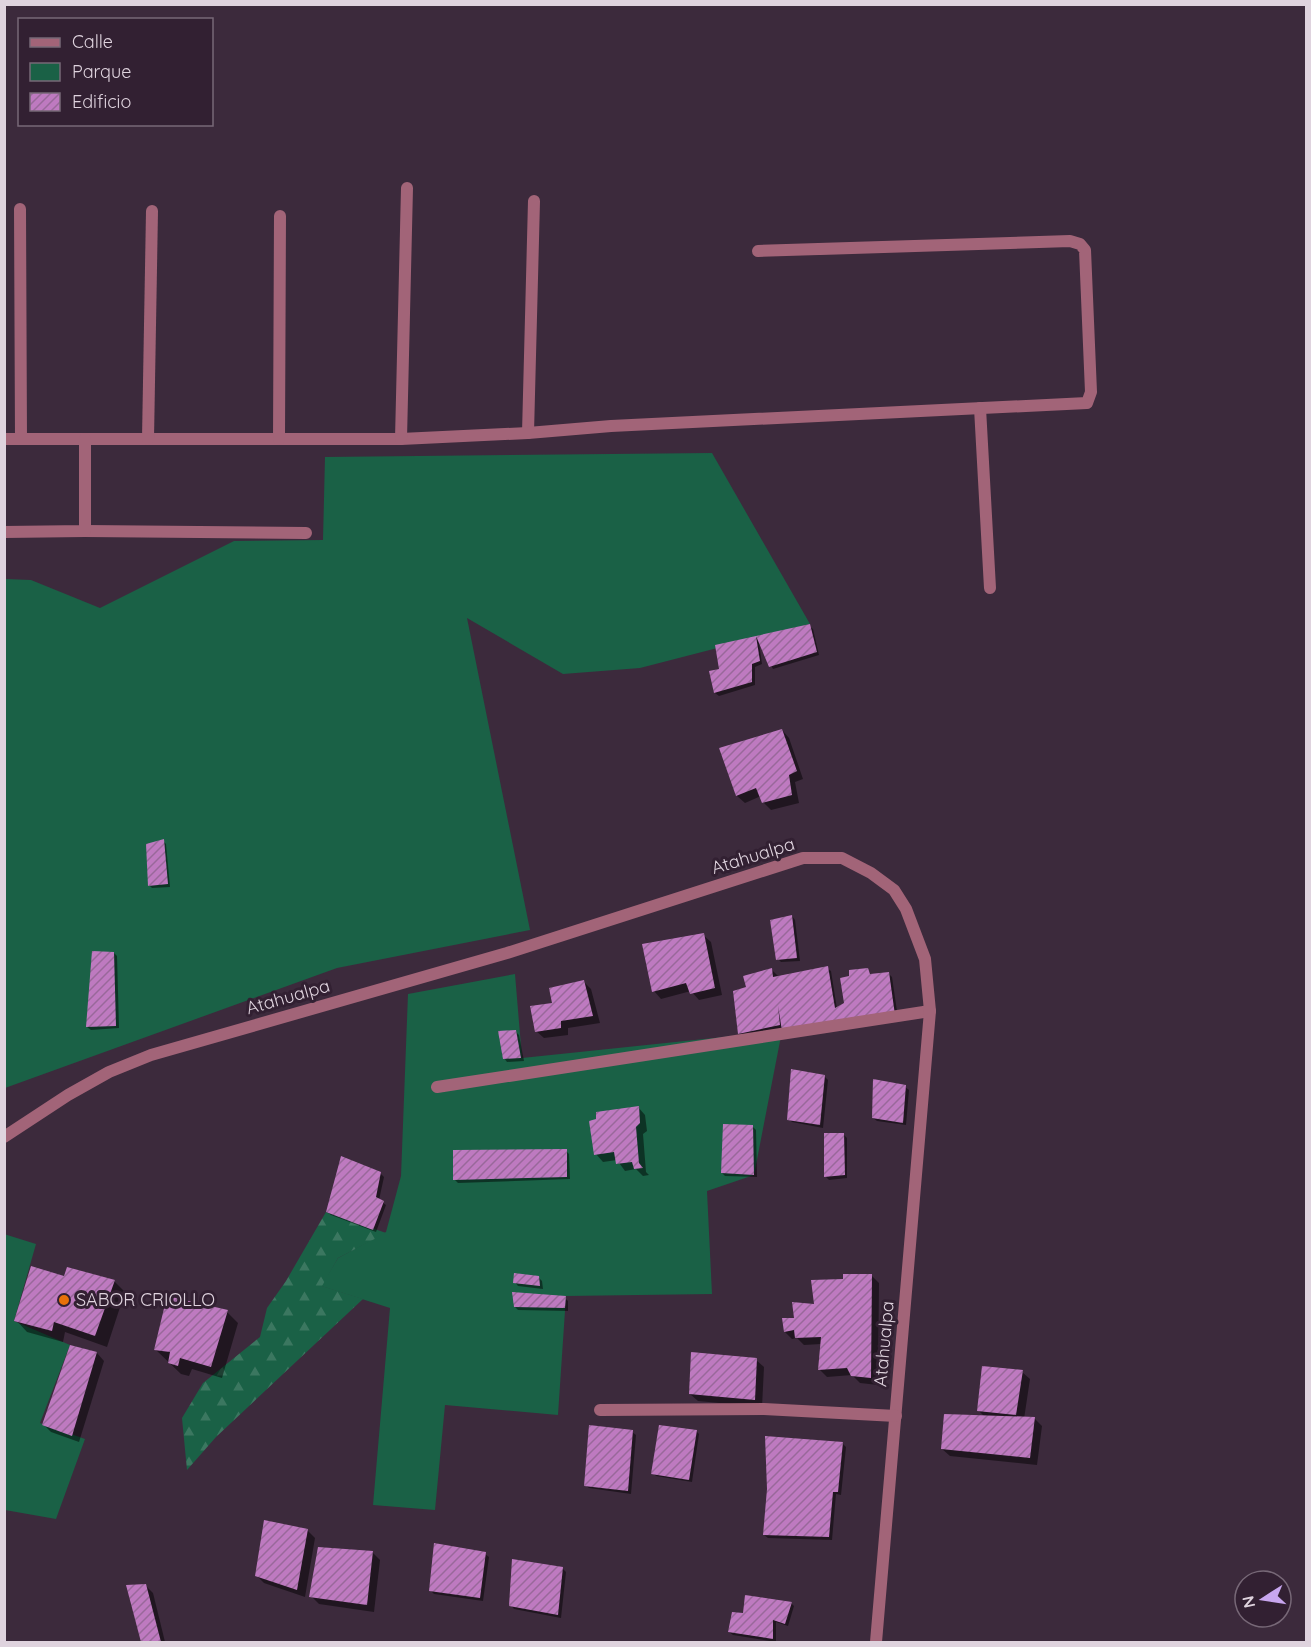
<svg xmlns="http://www.w3.org/2000/svg" width="1311" height="1647" font-family="Quicksand,sans-serif">
	<defs>
		<pattern id="forest-firs" width="22" height="20" patternUnits="userSpaceOnUse" patternTransform="scale(1.5)"><rect width="22" height="20" fill="#1a6146"/><path d="M5 1l3.5 6h-7zM16 11l3.5 6h-7z" fill="#3b7760"/></pattern>
		<pattern id="building-hatch" width="6" height="6" patternUnits="userSpaceOnUse" patternTransform="scale(1.5)"><rect width="6" height="6" fill="#be7ac0"/><path d="M-1 1l2-2M0 6l6-6M5 7l2-2" fill="none" stroke="#99689a"/></pattern>
	</defs>
	<rect width="100%" height="100%" fill="#3c2a3c"/>
	<g fill="#1a6146">
		<polygon points="712,453 810,624 640,668 563,674 467,618 530,930 337,968 5,1088 5,579 31,580 100,608 234,541 323,540 325,457"/>
		<polygon points="515,974 522,1058 782,1031 754,1175 707,1191 712,1294 566,1296 558,1415 445,1405 435,1510 373,1505 390,1308 321,1286 338,1258 386,1232 401,1176 408,994"/>
		<polygon points="4,1234 36,1244 14,1321 70,1345 40,1423 85,1439 56,1519 5,1510"/>
	</g>
	<polygon fill="url(#forest-firs)" points="326,1212 386,1233 338,1258 322,1286 363,1299 216,1437 187,1470 182,1418 203,1383 260,1337 267,1308 286,1281"/>
	<g fill="#0007">
		<polygon points="809,626 813,629 819,655 773,669 759,643 762,664 755,667 755,685 719,696 715,693 721,670 717,646"/>
		<polygon points="782,730 789,738 803,779 795,782 799,803 771,810 763,802 761,796 745,803 737,796 721,749"/>
		<polygon points="163,841 166,844 170,887 152,888 149,885"/>
		<polygon points="792,916 795,920 800,961 781,962 778,959"/>
		<polygon points="703,935 711,942 722,995 699,1000 691,991 661,999 654,991"/>
		<polygon points="114,953 117,956 119,1028 91,1030 87,1027"/>
		<polygon points="827,968 831,971 837,1009 846,1004 867,969 872,976 889,974 892,977 898,1018 746,1040 739,1033 747,988 772,970 779,977"/>
		<polygon points="584,982 591,989 600,1023 568,1028 568,1035 544,1038 536,1031 554,1004"/>
		<polygon points="516,1032 519,1035 524,1061 507,1062 504,1058"/>
		<polygon points="824,1076 828,1080 823,1128 792,1122 789,1119"/>
		<polygon points="905,1087 909,1090 906,1125 877,1121 873,1118"/>
		<polygon points="638,1107 645,1115 647,1131 643,1134 646,1172 649,1175 643,1176 636,1169 625,1171 617,1160 603,1162 596,1154 598,1120"/>
		<polygon points="753,1127 756,1130 757,1177 725,1176 722,1173"/>
		<polygon points="844,1135 847,1138 847,1178 829,1180 826,1177"/>
		<polygon points="566,1151 569,1154 570,1179 458,1183 454,1179"/>
		<polygon points="380,1173 384,1177 379,1200 386,1205 376,1232 331,1215 327,1212"/>
		<polygon points="872,1276 879,1283 878,1385 860,1383 852,1375 827,1377 819,1369 821,1344 804,1345 797,1338 792,1339 785,1332 795,1319 815,1306 845,1281"/>
		<polygon points="538,1277 542,1281 543,1289 518,1286 515,1282"/>
		<polygon points="65,1278 114,1281 125,1292 107,1347 65,1332 63,1342 27,1332 16,1320"/>
		<polygon points="565,1298 568,1301 568,1311 518,1310 515,1307"/>
		<polygon points="227,1312 238,1323 222,1378 192,1369 189,1376 181,1374 156,1350"/>
		<polygon points="97,1353 104,1361 79,1442 51,1432 44,1425"/>
		<polygon points="756,1360 764,1367 762,1407 698,1401 690,1394"/>
		<polygon points="1022,1372 1030,1379 1024,1419 1035,1419 1042,1426 1037,1465 950,1456 942,1449 985,1417 979,1411"/>
		<polygon points="696,1431 699,1434 692,1482 656,1476 653,1473"/>
		<polygon points="632,1432 636,1435 631,1494 589,1488 585,1485"/>
		<polygon points="843,1444 846,1447 841,1495 836,1494 832,1540 768,1538 764,1535"/>
		<polygon points="307,1530 315,1538 305,1597 264,1583 256,1575"/>
		<polygon points="373,1553 380,1560 374,1612 319,1604 311,1596"/>
		<polygon points="485,1554 489,1557 483,1601 434,1594 431,1591"/>
		<polygon points="563,1569 566,1572 561,1618 514,1609 511,1605"/>
		<polygon points="145,1585 153,1593 165,1642 142,1642 128,1587"/>
		<polygon points="791,1603 794,1606 788,1626 776,1622 776,1642 733,1635 729,1632 744,1615"/>
	</g>
	<g fill="url(#building-hatch)">
		<polygon points="810,624 817,652 769,667 756,636 760,661 752,664 752,682 714,693 709,671 719,669 715,645"/>
		<polygon points="782,729 797,771 789,775 792,795 762,803 756,788 736,796 719,748"/>
		<polygon points="164,839 168,884 148,886 146,844"/>
		<polygon points="792,915 797,958 776,960 770,920"/>
		<polygon points="704,933 715,988 690,994 686,983 652,992 642,944"/>
		<polygon points="92,951 114,952 116,1026 86,1027"/>
		<polygon points="828,966 835,1008 844,1003 840,978 849,976 849,970 868,968 870,974 889,972 895,1015 782,1031 778,1006 780,1025 738,1034 733,991 746,987 743,976 772,968 773,977"/>
		<polygon points="584,980 593,1016 561,1021 561,1028 535,1032 530,1006 552,1003 549,988"/>
		<polygon points="516,1030 521,1058 503,1059 498,1031"/>
		<polygon points="791,1069 825,1075 820,1125 787,1120"/>
		<polygon points="873,1079 906,1085 903,1123 872,1118"/>
		<polygon points="639,1106 640,1123 636,1127 639,1163 643,1168 634,1169 632,1162 616,1164 614,1152 594,1155 589,1121 596,1119 596,1112"/>
		<polygon points="723,1124 753,1125 754,1175 721,1173"/>
		<polygon points="824,1133 844,1133 845,1175 824,1177"/>
		<polygon points="567,1149 567,1177 453,1180 453,1150"/>
		<polygon points="341,1156 381,1172 376,1197 384,1201 373,1230 326,1212"/>
		<polygon points="31,1266 64,1276 67,1267 115,1280 95,1336 54,1322 52,1331 14,1321"/>
		<polygon points="514,1273 539,1276 540,1286 513,1283"/>
		<polygon points="843,1274 872,1274 871,1378 851,1376 847,1368 818,1370 821,1337 795,1338 794,1330 784,1332 782,1318 794,1318 792,1302 814,1304 811,1280 843,1279"/>
		<polygon points="512,1292 566,1296 565,1308 514,1307"/>
		<polygon points="167,1296 228,1310 211,1367 180,1358 178,1366 168,1363 170,1352 154,1350"/>
		<polygon points="70,1345 97,1352 72,1436 42,1425"/>
		<polygon points="691,1352 757,1358 755,1400 689,1394"/>
		<polygon points="982,1366 1023,1370 1016,1415 977,1411"/>
		<polygon points="944,1414 1035,1417 1030,1458 941,1449"/>
		<polygon points="589,1425 633,1430 628,1491 584,1486"/>
		<polygon points="659,1425 697,1430 689,1480 651,1474"/>
		<polygon points="765,1436 843,1442 838,1492 833,1492 829,1537 763,1535 767,1489"/>
		<polygon points="264,1520 308,1529 297,1590 255,1576"/>
		<polygon points="434,1543 486,1552 480,1598 429,1591"/>
		<polygon points="318,1547 373,1551 367,1605 309,1597"/>
		<polygon points="512,1559 563,1567 558,1615 509,1606"/>
		<polygon points="146,1584 161,1642 141,1642 126,1585"/>
		<polygon points="745,1595 792,1602 785,1624 773,1620 773,1639 728,1632 732,1612 743,1613"/>
	</g>
	<g fill="none" stroke-linecap="round" stroke-linejoin="round">
		<g stroke="#a26478" stroke-width="12">
			<polyline points="20,209 21,439"/>
			<polyline points="980,408 990,588"/>
			<polyline points="528,433 534,201"/>
			<polyline points="4,439 401,439 528,433 611,426 1087,403 1091,392 1085,250 1080,244 1070,241 758,251"/>
			<polyline points="148,439 152,211"/>
			<polyline points="279,439 280,216"/>
			<polyline points="401,439 407,188"/>
			<polyline points="85,531 306,533"/>
			<polyline points="4,532 85,531 85,439"/>
			<polyline points="437,1087 930,1011"/>
			<polyline points="4,1137 68,1095 109,1072 151,1055 507,953 803,858 842,858 871,873 894,890 906,909 925,959 930,1011 876,1642"/>
			<polyline points="600,1410 764,1409 896,1416"/>
		</g>
	</g>
	<circle fill="#e8710a" stroke="#322032" stroke-width="2" cx="64" cy="1300" r="6"/>
	<g text-anchor="middle" stroke-width="6" stroke-linejoin="round" paint-order="stroke">
		<g font-size="18" fill="#dfd3de" stroke="#322032">
			<text transform="translate(753 856) rotate(-17)" y="6">Atahualpa</text>
			<text transform="translate(288 997) rotate(-16)" y="6">Atahualpa</text>
			<text transform="translate(884 1344) rotate(-85)" y="6">Atahualpa</text>
		</g>
		<g font-size="18" fill="#dfd3de" stroke="#322032" text-anchor="start">
			<text x="76" y="1306">SABOR CRIOLLO</text>
		</g>
	</g>
	<rect width="1311" height="1647" fill="none" stroke="#dfd3de" stroke-width="12"/>
	<rect x="18" y="18" width="195" height="108" fill="#322032" stroke="#776877" stroke-width="1.5"/>
	<rect x="30" y="38" width="30" height="9" fill="#a26478" stroke="#776877" stroke-width="1.5"/>
	<text x="72" y="48" font-size="18" fill="#dfd3de">Calle</text>
	<rect x="30" y="63" width="30" height="18" fill="#1a6146" stroke="#776877" stroke-width="1.5"/>
	<text x="72" y="78" font-size="18" fill="#dfd3de">Parque</text>
	<rect x="30" y="93" width="30" height="18" fill="url(#building-hatch)" stroke="#776877" stroke-width="1.5"/>
	<text x="72" y="108" font-size="18" fill="#dfd3de">Edificio</text>
	<g transform="translate(1263 1599) rotate(258)"><circle r="28" fill="#322032" stroke="#776877" stroke-width="1.5"/>
	<path d="M0-4.5L10 22L0 15L-10 22Z" fill="#c8a6ef"/>
	<text y="-9" font-size="16" font-weight="bold" text-anchor="middle" fill="#dfd3de">N</text>
	</g>
</svg>
